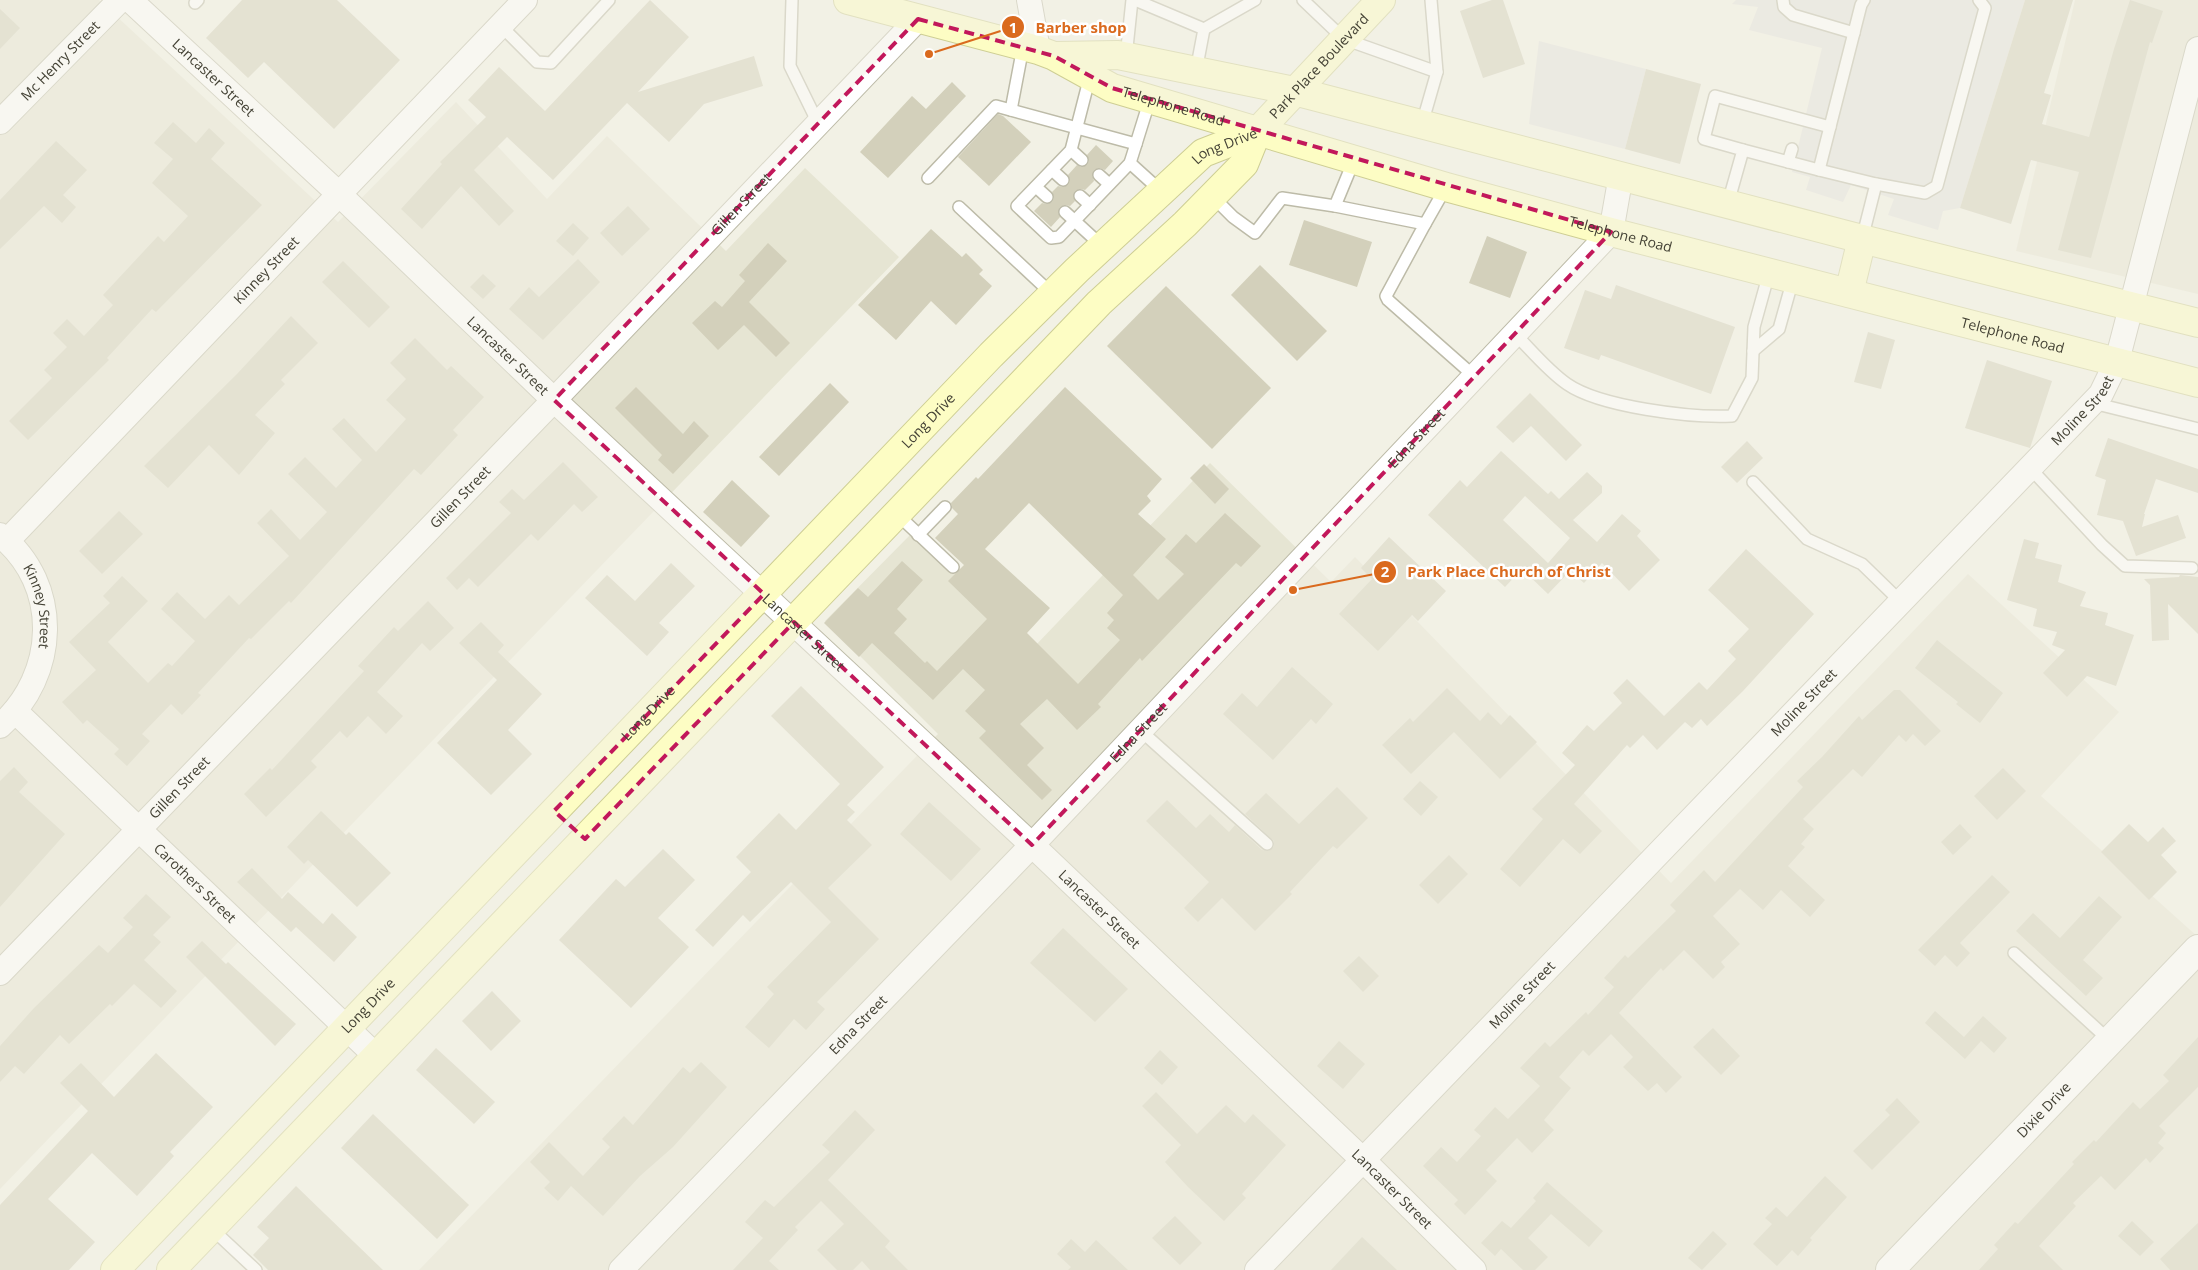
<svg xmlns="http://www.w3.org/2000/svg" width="2198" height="1270" font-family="'Open Sans',sans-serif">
	<rect width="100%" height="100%" fill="#f2f1e5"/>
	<g fill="#e6e5d3">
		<polygon points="0,0 99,0 338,222 456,102 547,199 607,136 726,251 805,168 899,257 0,1189"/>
		<polygon points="2075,0 2198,0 2198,294 2016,251"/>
		<polygon points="1210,463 1331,582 1355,557 1671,883 1968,574 2119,712 2041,796 2198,937 2198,1270 419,1270 938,734 825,621 913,532 1035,646"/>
	</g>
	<g fill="#e3e2dd">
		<polygon points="1736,0 2025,0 1960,208 1943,211 1938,230 1888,215 1894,199 1851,185 1843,202 1806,190 1810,177 1792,172 1822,48 1749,30 1758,7 1732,4"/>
		<polygon points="1539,41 1646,69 1625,149 1529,124"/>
	</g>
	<g fill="#d3d0bb" fill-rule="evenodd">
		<polygon points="242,0 337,0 400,60 334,129 264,62 248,78 206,38"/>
		<polygon points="650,0 689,37 638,92 754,56 763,86 704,104 669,142 627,103 553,180 507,137 474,170 514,211 499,226 461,186 422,229 401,209 442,164 440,162 486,117 468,100 499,67 545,111"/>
		<polygon points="1492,0 1503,0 1525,64 1483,78 1460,11"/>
		<polygon points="2025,0 2073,0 2044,93 2051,95 2042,124 2089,137 2114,49 2130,0 2163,11 2152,43 2150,42 2091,258 2058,250 2079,172 2031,160 2011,224 1960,208"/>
		<polygon points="0,9 20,28 0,49"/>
		<polygon points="1646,69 1701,84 1680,164 1625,149"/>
		<polygon points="952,82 966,96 888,178 860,152 912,96 926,109"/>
		<polygon points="998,114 1003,116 1031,142 989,186 958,157"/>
		<polygon points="173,122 196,143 209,128 225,143 211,159 262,205 156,312 152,309 107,358 109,360 28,440 9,421 52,378 44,370 67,347 53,333 67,319 84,336 113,305 103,295 158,236 164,242 188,216 152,183 173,159 154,143"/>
		<polygon points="56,141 87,170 63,195 76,207 62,223 44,206 0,249 0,200"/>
		<polygon points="1096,145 1113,161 1105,170 1100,168 1094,170 1092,174 1094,181 1085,190 1081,189 1075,191 1073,195 1075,201 1070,206 1066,205 1060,207 1058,211 1060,217 1051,227 1034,211 1042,203 1046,204 1052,202 1054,198 1052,192 1058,186 1062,187 1068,185 1070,181 1068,175 1077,165 1081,167 1087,165 1089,161 1087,155"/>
		<polygon points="628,206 650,229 622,256 600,233"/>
		<polygon points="1304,220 1372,242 1357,287 1289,265"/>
		<polygon points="573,223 589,238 573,256 556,241"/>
		<polygon points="931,229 962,257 966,253 983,270 979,274 992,286 956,325 931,301 896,340 858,305"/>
		<polygon points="1487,236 1527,252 1510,298 1469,283"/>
		<polygon points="768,243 787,261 749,302 790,343 776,357 744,325 718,350 692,323 715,301 722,307 745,281 739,275"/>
		<polygon points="578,259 600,282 543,340 509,309 529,287 539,297"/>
		<polygon points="343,261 390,307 369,328 322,282"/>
		<polygon points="1260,265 1327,331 1297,361 1231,295"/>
		<polygon points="483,274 496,286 483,299 470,287"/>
		<polygon points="1616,285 1735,327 1711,394 1601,355 1599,360 1564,348 1585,290 1611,299"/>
		<polygon points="1166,286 1271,388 1212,449 1107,346"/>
		<polygon points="291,316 318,343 281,380 285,384 255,415 275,433 239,475 209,445 168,488 144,466 237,374"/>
		<polygon points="1868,332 1895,340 1881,389 1854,382"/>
		<polygon points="415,338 447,370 451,366 484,397 453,430 458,435 421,475 414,469 291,603 289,601 251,639 249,638 198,693 201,695 182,715 171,704 142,734 150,741 127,766 114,754 119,749 87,720 83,724 62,702 96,670 69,642 110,603 103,596 122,576 148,601 108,642 148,683 168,663 172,666 195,641 161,609 177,592 205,619 229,595 239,605 289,556 257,523 271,509 300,540 327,512 288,474 305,457 336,488 362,460 332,429 344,418 376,452 406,419 386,400 406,379 390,363"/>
		<polygon points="1987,360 2052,381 2030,448 1965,428"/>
		<polygon points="830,383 849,402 779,476 759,457"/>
		<polygon points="636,387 683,434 694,421 709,436 673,474 658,460 662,455 615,408"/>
		<path d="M1065,387l97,92 -15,17 4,5 -13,13 28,25 -33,36 25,25 26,-26 -19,-17 21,-23 10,9 29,-30 36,33 -20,21 -5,-4 -94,98 -2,-3 -42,46 3,3 -24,23 -30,-31 -27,25 24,24 -17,17 25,25 -10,10 -63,-62 7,-7 -21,-20 20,-21 -22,-21 -30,31 -61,-57 -13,14 -35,-34 34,-35 10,9 34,-36 21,19 -26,29 10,10 -13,14 31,30 2,-2 10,10 50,-52 -39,-38 16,-16 -29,-27 23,-24 -6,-6 -1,-5 25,-26 2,2zM1029,503l94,92 -16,18 7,7 -7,8 13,12 -42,44 -51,-51 23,-25 -65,-59z"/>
		<polygon points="1530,393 1582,445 1566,461 1531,426 1513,443 1496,427"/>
		<polygon points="2108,438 2198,469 2198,493 2156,479 2144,514 2145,514 2142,527 2178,515 2186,538 2136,556 2123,521 2097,515 2106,480 2095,476"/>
		<polygon points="1747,441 1763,458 1737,483 1721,467"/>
		<path d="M1501,451l47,43 3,-3 8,8 28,-27 15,14v7l-29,27 24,22 25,-28 19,17 -4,5 23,24 -31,31 -27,-28 -18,20 -14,-12 -22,23 -26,-25 -17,18 -77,-72 32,-35 7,7zM1525,496l45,42 -22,25 -45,-43z"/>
		<polygon points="563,462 598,497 582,512 574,504 538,541 531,534 478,587 469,578 457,590 446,578 511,513 499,502 512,489 524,500"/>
		<polygon points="1204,464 1229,489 1215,504 1190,478"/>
		<polygon points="732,480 770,516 741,547 703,512"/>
		<polygon points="119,511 143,534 102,574 79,551"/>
		<polygon points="1389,537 1446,591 1418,621 1412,615 1378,651 1339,614 1372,579 1361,568"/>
		<polygon points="2024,539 2039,543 2035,558 2062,565 2058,582 2086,592 2080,606 2108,613 2105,625 2134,635 2116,686 2087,676 2067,697 2043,673 2065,650 2052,645 2057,632 2033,626 2037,609 2007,600"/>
		<polygon points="1746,549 1814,614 1743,691 1707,726 1701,719 1692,728 1685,722 1657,750 1643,735 1630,748 1627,745 1574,804 1602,831 1580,854 1563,839 1520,887 1500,869 1543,819 1532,809 1575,765 1562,753 1587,725 1594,731 1622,703 1613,693 1627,679 1664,716 1699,682 1707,690 1736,659 1728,651 1749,629 1708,590"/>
		<polygon points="671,563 695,586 659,623 669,632 647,656 585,598 607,575 635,601"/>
		<polygon points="2180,575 2198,577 2198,634 2168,604 2169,640 2152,641 2150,585 2144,579 2179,577"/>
		<polygon points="428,601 454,628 430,651 422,643 377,692 403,716 386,734 368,716 347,738 340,731 311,761 317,767 266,817 244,794 270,768 272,770 364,671 358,666 394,627 398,631"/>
		<polygon points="481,622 504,645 498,652 542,694 508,730 532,754 491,795 437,743 497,680 459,643"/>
		<polygon points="1937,640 2003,693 1980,723 1956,704 1958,702 1915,668"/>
		<polygon points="1292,667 1333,704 1316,724 1311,719 1273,760 1223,714 1242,693 1257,707"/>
		<polygon points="801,686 884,767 847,805 855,812 847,820 872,845 828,888 879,939 817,1002 825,1009 806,1030 794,1019 769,1048 745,1027 774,994 767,987 831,922 791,882 750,922 743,915 713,947 695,930 751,872 736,857 779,813 796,830 840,784 771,716"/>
		<polygon points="1447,688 1480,721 1488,712 1501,725 1510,715 1537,742 1500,779 1454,732 1411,774 1382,745 1410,718 1413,722"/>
		<polygon points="1894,690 1900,690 1941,731 1925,746 1913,734 1906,742 1899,735 1862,777 1853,769 1803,819 1814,829 1801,844 1805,847 1788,866 1825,900 1810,917 1781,890 1763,910 1740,889 1713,916 1740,944 1721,962 1725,967 1713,979 1684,950 1663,971 1661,968 1619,1013 1682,1077 1666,1093 1657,1083 1648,1091 1623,1067 1633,1057 1611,1034 1589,1056 1583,1050 1559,1077 1571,1088 1544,1120 1554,1130 1532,1153 1517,1138 1486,1170 1497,1181 1465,1215 1454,1204 1458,1200 1423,1166 1441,1147 1457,1162 1481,1136 1474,1130 1495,1107 1508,1119 1540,1086 1520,1068 1545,1042 1550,1047 1586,1012 1588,1015 1614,987 1604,978 1625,955 1628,958 1676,911 1670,905 1704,870 1715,882 1803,787 1797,781 1822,757 1859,716 1862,720"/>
		<polygon points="14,767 28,782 19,792 65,834 0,907 0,781"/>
		<polygon points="2003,768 2026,791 1997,820 1974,796"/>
		<polygon points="1420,781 1438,797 1421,816 1403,799"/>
		<polygon points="1337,787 1368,818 1337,849 1333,846 1290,892 1292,894 1255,931 1222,898 1198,922 1184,908 1209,882 1146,821 1167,800 1196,828 1210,814 1229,832 1235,825 1262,850 1269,851 1274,846 1274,841 1245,814 1266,793 1299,824"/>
		<polygon points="929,802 981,849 951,881 900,834"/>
		<polygon points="321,811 346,835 349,832 391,873 357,907 308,860 304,864 287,847"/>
		<polygon points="1960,824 1972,837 1953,855 1941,842"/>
		<polygon points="2129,824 2148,842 2163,827 2176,841 2161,855 2177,872 2149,900 2101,852"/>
		<polygon points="663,849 695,880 658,918 689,947 631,1008 559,940 616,879 625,887"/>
		<polygon points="1449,855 1468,874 1438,904 1419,885"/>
		<polygon points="252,868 282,899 288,892 323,924 332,913 357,937 334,962 296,927 291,932 237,882"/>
		<polygon points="1992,875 2010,892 1960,943 1970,953 1957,967 1945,955 1935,966 1918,950"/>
		<polygon points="146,894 171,917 153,935 161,942 144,960 177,991 161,1008 134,984 112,1006 110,1004 69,1044 60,1035 24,1074 15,1066 0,1082 0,1046 34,1008 99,945 108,953 133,927 123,918"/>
		<polygon points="2099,896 2122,917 2083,960 2103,978 2086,996 2016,931 2033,913 2060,938"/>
		<polygon points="1063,928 1128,989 1095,1022 1030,963"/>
		<polygon points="202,941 226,964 228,962 296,1024 275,1046 186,957"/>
		<polygon points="1359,956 1379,976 1363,992 1343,971"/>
		<polygon points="492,991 521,1021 491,1051 462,1021"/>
		<polygon points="1935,1011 1964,1037 1983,1016 2007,1038 1994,1053 1981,1041 1965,1059 1925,1023"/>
		<polygon points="1713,1028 1740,1056 1721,1075 1693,1047"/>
		<polygon points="2198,1037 2198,1087 2159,1126 2166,1133 2158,1143 2164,1148 2150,1163 2146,1158 2115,1190 2101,1176 2073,1203 2076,1206 2039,1246 2063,1270 1979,1270 1998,1249 1994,1245 2015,1222 2018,1224 2074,1164 2072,1162 2094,1140 2096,1142 2133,1102 2140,1109 2169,1081 2163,1075"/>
		<polygon points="1339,1041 1365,1064 1343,1089 1317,1066"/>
		<polygon points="436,1048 495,1102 474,1124 416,1070"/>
		<polygon points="1160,1050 1178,1067 1162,1085 1144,1068"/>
		<polygon points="156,1053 213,1107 170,1152 174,1156 137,1196 92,1153 48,1199 95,1242 69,1270 0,1270 0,1205 88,1111 60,1083 81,1063 114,1097"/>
		<polygon points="701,1062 727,1087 673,1147 640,1176 603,1216 571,1186 558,1201 544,1188 550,1182 530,1162 549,1142 583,1176 610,1147 602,1139 624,1116 633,1125 683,1067 690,1073"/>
		<polygon points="1156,1092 1197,1134 1226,1105 1245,1123 1253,1114 1286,1145 1242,1194 1246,1198 1224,1221 1188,1187 1165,1162 1181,1145 1142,1106"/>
		<polygon points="1897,1098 1920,1122 1872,1170 1853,1151 1890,1115 1885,1110"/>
		<polygon points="855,1110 875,1130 828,1180 890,1241 885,1247 908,1270 870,1270 862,1261 853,1270 837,1270 817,1250 844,1224 821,1201 795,1227 798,1230 769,1261 779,1270 733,1270 763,1238 745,1222 765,1200 774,1207 830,1152 822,1145"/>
		<polygon points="373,1114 469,1205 437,1239 341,1148"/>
		<polygon points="1825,1176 1847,1197 1810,1238 1812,1240 1798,1256 1792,1250 1777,1266 1753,1244 1772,1224 1765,1218 1776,1207 1787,1217"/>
		<polygon points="1547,1182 1603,1231 1589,1247 1551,1214 1528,1238 1548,1257 1535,1270 1523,1270 1501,1249 1495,1256 1481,1243 1502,1221 1511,1228 1536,1201 1533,1198"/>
		<polygon points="296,1186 383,1270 268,1270 253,1255 269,1238 257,1227"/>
		<polygon points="1175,1216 1202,1243 1180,1265 1152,1238"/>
		<polygon points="2132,1221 2154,1242 2140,1256 2118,1236"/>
		<polygon points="2198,1223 2198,1270 2170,1270 2160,1259"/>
		<polygon points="1713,1231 1727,1244 1702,1270 1688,1258"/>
		<polygon points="1362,1237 1397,1270 1331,1270"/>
		<polygon points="1071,1239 1085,1252 1096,1240 1128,1270 1068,1270 1071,1267 1057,1254"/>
	</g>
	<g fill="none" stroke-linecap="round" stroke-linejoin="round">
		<defs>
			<g id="service">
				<polyline points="792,0 790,66 818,123"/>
				<polyline points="1135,0 1204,29 1196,71"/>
				<polyline points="1303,0 1344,39 1437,72"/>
				<polyline points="1783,0 1784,7 1793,15 1854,33"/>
				<polyline points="195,3 198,0"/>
				<polyline points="501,26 537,62 551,63 609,0"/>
				<polyline points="1204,29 1255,0"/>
				<polyline points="1126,57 1132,0"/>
				<polyline points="1090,76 1071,150 1017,206 1051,238 1059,237 1130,163 1136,144"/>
				<polyline points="1011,110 1023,47"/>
				<polyline points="1422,124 1437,72 1431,0"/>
				<polyline points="1071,150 1082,160"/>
				<polyline points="1743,150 1819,170 1861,5 1864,0"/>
				<polyline points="1788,162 1792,149"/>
				<polyline points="1130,163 1162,192"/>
				<polyline points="1052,170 1063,180"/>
				<polyline points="1819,170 1876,184 1925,193 1937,186 1985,8 1979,0"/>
				<polyline points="1099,175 1109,184"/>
				<polyline points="928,178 996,106 1136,144 1150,99"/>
				<polyline points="1036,187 1047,197"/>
				<polyline points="1080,196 1090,205"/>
				<polyline points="1212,196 1233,217 1255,233 1282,198 1335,206 1425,224 1386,296 1388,300 1474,376"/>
				<polyline points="1728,203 1743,150 1704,139 1715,96 1830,127"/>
				<polyline points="1335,206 1354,160"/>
				<polyline points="959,207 1052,294"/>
				<polyline points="1065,212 1102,246"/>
				<polyline points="1425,224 1446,187"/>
				<polyline points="1862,239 1876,184"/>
				<path d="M1515,334c16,16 33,37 52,50 33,23 124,34 165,32l20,-38 2,-51 15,-54"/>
				<polyline points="1753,351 1779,329 1793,279"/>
				<polyline points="2093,403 2198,429"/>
				<polyline points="2030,468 2102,545 2125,566 2192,568"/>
				<polyline points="1753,482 1807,539 1862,564 1901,602"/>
				<polyline points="897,514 953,567"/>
				<polyline points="918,535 945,507"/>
				<polyline points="1140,730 1267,844"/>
				<polyline points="2014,953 2110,1041"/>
				<polyline points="211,1228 256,1270"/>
			</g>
			<g id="minor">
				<path id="s1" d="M130,0l210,195 214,205 478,445 331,315 111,110"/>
				<polyline points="1029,0 1038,50"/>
				<path id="s2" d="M0,122l120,-122"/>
				<path id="s3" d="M0,535c62,50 58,140 0,191"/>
				<path id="s4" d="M7,541l518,-541"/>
				<path id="s5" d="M15,711l360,344"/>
				<path id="s6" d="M0,973l554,-573 364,-381"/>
				<path id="s7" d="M621,1270l411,-425 579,-613 10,-57"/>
				<path id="s8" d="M1257,1270l844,-876 16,-33 81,-312"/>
			</g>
			<g id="tertiary">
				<path id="s9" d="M1890,1270l308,-321"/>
			</g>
			<g id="secondary">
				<path id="s10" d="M848,0l190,50 16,6 58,32 334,99 165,45 587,151"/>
				<polyline points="1055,56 1118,55 1294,91 1862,239 2198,323"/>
				<polyline points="1849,293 1862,239"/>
				<path id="s11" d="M115,1270l876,-915 86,-85 126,-117 54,-21"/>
				<path id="s12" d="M171,1270l928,-967 86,-79 59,-60 13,-32 124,-132"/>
			</g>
		</defs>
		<use href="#service" stroke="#bdbba8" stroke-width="14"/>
		<use href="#minor" stroke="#bdbba8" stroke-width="26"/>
		<use href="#tertiary" stroke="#bdbba8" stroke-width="30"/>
		<use href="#secondary" stroke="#cece94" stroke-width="30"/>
		<use href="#service" stroke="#fff" stroke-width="11"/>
		<use href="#minor" stroke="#fff" stroke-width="24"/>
		<use href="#tertiary" stroke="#fff" stroke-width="28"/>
		<use href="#secondary" stroke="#fdfdc4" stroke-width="28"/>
	</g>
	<path d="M0 0H2198V1270H0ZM918,19l136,37 58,32 499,144 -579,613 -238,-223 -209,217 -31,-28 210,-217 -210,-194z" fill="#f2f1e5" fill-opacity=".55" fill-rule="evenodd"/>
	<path fill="none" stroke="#c2185b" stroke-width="4" stroke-dasharray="10 6" stroke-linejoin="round" d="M918,19l136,37 58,32 499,144 -579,613 -238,-223 -209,217 -31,-28 210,-217 -210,-194z"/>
	<g text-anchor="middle" stroke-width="5" stroke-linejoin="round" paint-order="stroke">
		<g font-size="14" fill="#444235" stroke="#fff">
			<text dy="5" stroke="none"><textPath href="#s2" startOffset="86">Mc Henry Street</textPath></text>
			<text dy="5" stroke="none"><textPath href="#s12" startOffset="1666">Park Place Boulevard</textPath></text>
			<text dy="5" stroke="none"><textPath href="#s1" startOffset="114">Lancaster Street</textPath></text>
			<text dy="5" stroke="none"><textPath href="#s10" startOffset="344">Telephone Road</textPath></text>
			<text dy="5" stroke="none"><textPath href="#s11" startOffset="1582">Long Drive</textPath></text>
			<text dy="5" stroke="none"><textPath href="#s6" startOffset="1068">Gillen Street</textPath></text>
			<text dy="5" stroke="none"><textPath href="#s10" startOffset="809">Telephone Road</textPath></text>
			<text dy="5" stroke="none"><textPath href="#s4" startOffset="375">Kinney Street</textPath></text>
			<text dy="5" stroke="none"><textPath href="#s10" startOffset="1214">Telephone Road</textPath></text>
			<text dy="5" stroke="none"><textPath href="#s1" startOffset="519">Lancaster Street</textPath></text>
			<text dy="5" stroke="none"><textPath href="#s8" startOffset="1192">Moline Street</textPath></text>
			<text dy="5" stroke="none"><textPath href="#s11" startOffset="1176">Long Drive</textPath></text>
			<text dy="5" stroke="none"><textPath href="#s7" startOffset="1151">Edna Street</textPath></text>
			<text dy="5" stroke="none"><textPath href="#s6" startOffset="662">Gillen Street</textPath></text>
			<text dy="5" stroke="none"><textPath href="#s3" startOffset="84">Kinney Street</textPath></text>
			<text dy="5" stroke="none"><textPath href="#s1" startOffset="924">Lancaster Street</textPath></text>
			<text dy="5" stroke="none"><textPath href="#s8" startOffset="788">Moline Street</textPath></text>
			<text dy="5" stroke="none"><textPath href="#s11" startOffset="771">Long Drive</textPath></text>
			<text dy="5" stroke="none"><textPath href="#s7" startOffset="746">Edna Street</textPath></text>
			<text dy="5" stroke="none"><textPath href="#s6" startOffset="258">Gillen Street</textPath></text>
			<text dy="5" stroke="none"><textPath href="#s5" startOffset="249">Carothers Street</textPath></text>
			<text dy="5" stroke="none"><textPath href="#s1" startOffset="1329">Lancaster Street</textPath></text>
			<text dy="5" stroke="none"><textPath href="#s8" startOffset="382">Moline Street</textPath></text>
			<text dy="5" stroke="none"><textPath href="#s11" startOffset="366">Long Drive</textPath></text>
			<text dy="5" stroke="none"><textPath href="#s7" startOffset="341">Edna Street</textPath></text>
			<text dy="5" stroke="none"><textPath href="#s9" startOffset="222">Dixie Drive</textPath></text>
			<text dy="5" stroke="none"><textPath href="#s1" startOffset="1734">Lancaster Street</textPath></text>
		</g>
	</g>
	<path fill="none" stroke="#da6a1e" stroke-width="2" d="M929 54L1013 27M1293 590L1385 572"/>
	<g fill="#da6a1e" stroke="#fff" stroke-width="2">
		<circle cx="929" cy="54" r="5"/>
		<circle cx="1293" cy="590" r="5"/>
		<circle cx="1013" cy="27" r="12"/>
		<circle cx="1385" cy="572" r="12"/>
	</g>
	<g font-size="15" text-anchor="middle" font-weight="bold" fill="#fff">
		<text x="1013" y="33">1</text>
		<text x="1385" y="577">2</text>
	</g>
	<g font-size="15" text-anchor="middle" font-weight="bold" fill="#da6a1e" stroke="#fff" stroke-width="5" stroke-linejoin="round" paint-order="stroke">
		<text x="1081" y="33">Barber shop</text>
		<text x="1509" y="577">Park Place Church of Christ</text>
	</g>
</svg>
